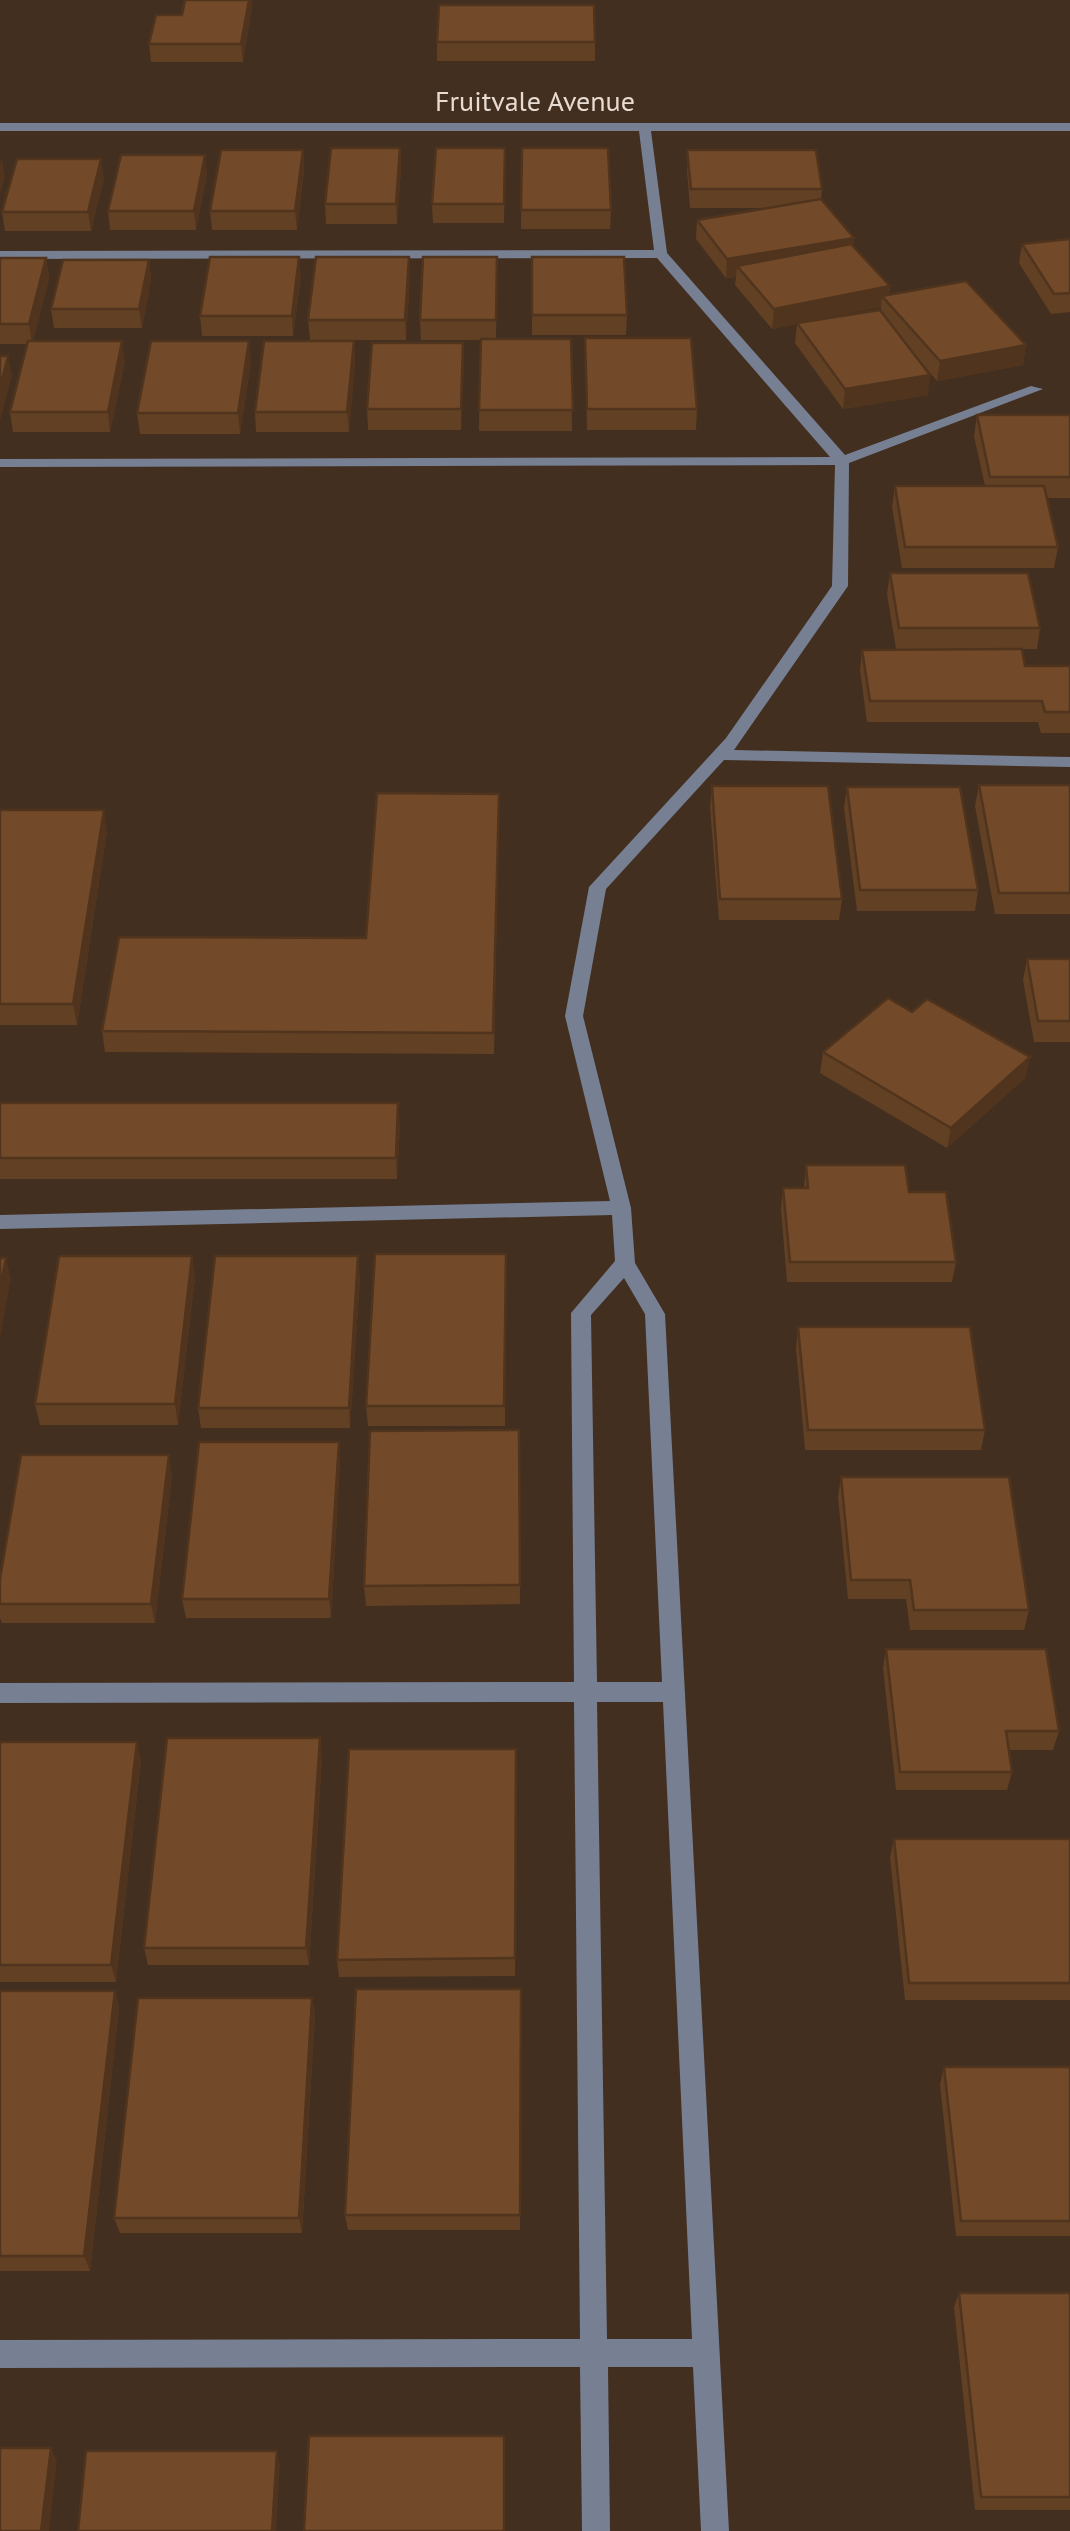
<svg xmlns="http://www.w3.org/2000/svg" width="1070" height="2531" font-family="'PT Sans',sans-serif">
	<rect width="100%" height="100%" fill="#422f20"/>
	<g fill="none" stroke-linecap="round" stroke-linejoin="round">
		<path fill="#777f93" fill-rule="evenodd" d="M0,123h1070v8h-419l16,122 178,202 186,-69 12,3 -194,74 -1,123 -114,164 336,7v10l-346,-7 -118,129 -23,127 48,192 4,55 30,51 64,1217h-28l-8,-164h-85l2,164h-28l-2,-164 -580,1v-28l580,-1 -6,-637 -574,1v-20l574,-1 -3,-369 44,-52 -3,-46 -612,14v-14l610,-14 -45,-185 24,-129 137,-149 106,-152 3,-121 -835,2v-8l830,-2 -173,-199 -657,1v-8l654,-1 -15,-119h-639zM624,1278l21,36 17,368h-65l-6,-367zM597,1702h66l29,637h-85z"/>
	</g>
	<g fill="#624023" fill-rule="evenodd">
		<polygon points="185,0 252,0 252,7 243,62 151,62 149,44 182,15"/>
		<rect x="437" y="42" width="158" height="19"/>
		<polygon points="400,148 401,168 397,224 326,224 325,204"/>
		<polygon points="505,148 504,223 433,223 432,204"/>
		<polygon points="522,148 611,210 610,229 521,229"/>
		<polygon points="303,150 304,170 297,230 212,230 210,211"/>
		<path d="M687,150l135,39 -1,11 33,38 -1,9 37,39 -1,9 137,50 -3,20 -86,16 -17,-20 8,34 -85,14 -48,-66 2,-19 -25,5 -37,-44 1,-8 -10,1 -30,-39 1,-19 68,-12h-75l-3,-38zM881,307v4l-71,10z"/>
		<polygon points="207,174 196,230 110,230 108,211"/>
		<polygon points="104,178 91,231 5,231 2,212"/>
		<polygon points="1070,239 1070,312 1051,314 1019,263 1022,244"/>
		<polygon points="497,257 496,339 571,339 572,431 479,431 480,340 421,340 420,320"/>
		<polygon points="532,257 627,315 626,335 532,335"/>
		<polygon points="0,258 46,258 49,278 33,341 125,361 110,432 13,432 10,412 27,344 0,344"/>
		<polygon points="149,260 151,280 142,328 54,328 51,309"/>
		<polygon points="301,276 293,336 202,336 200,316"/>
		<polygon points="410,276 406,340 310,340 308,320"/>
		<polygon points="585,338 697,409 696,430 587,430"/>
		<polygon points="354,341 355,361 349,432 256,432 255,412"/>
		<polygon points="463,343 461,430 368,430 367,409"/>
		<polygon points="251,361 240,434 140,434 137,413"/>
		<polygon points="977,415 1070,415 1070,498 1046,498 1058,547 1054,568 902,568 892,507 895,486 985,486 974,436"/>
		<polygon points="890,573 1040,628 1037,649 896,649 887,594"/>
		<polygon points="862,650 1025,666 1070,666 1070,733 1041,733 1038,722 867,722 860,670"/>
		<polygon points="979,785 1070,785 1070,914 995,914 975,806"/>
		<polygon points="712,786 842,899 839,920 719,920 710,807"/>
		<polygon points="847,787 978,890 975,911 857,911 844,808"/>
		<polygon points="499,794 494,1054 105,1052 102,1031 366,938"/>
		<polygon points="0,810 107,831 77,1025 0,1025"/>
		<polygon points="1027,959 1070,959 1070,1042 1034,1042 1023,980"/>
		<polygon points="912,1012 1030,1057 1025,1078 947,1148 820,1073 823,1052"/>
		<polygon points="0,1103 400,1124 397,1179 0,1179"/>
		<polygon points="806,1165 909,1192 956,1262 952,1282 787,1282 781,1209 783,1188 804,1188"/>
		<polygon points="506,1254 505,1426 368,1426 366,1406"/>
		<polygon points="195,1277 178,1425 40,1425 35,1404"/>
		<polygon points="360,1277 350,1428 201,1428 198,1408"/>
		<polygon points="798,1327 985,1430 981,1450 805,1450 796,1348"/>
		<polygon points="519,1430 520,1604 366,1606 364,1586"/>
		<polygon points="340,1462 331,1618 186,1618 182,1599"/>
		<polygon points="172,1475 155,1623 2,1623 0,1618 0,1579"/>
		<polygon points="841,1477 1029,1610 1024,1630 910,1630 906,1599 848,1599 838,1497"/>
		<polygon points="886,1649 1059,1731 1053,1750 1009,1750 1012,1772 1007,1790 896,1790 883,1668"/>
		<polygon points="0,1742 141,1760 116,1982 0,1982"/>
		<polygon points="516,1749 515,1976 339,1977 337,1960"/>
		<polygon points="322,1757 309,1965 148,1965 144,1948"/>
		<polygon points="894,1839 1070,1839 1070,2000 905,2000 890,1857"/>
		<polygon points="521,1989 520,2230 348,2230 345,2215"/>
		<polygon points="0,1991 115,1991 119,2008 90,2271 0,2271"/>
		<polygon points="312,1998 315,2015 302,2233 120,2233 114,2218"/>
		<polygon points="944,2067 1070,2067 1070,2236 956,2236 940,2084"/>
		<polygon points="959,2293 1070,2293 1070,2510 975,2510 954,2307"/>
	</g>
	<g fill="#50341d">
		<polygon points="249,0 252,0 252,7 243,62 241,44"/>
		<polygon points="400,148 401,168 397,224 396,204"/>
		<polygon points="303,150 304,170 297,230 295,211"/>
		<polygon points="205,155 207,174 196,230 194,211"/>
		<polygon points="2,158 5,177 0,193 0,163"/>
		<polygon points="101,159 104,178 91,231 88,212"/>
		<polygon points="854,238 852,257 737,266 736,277 726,278 727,259"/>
		<polygon points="299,257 301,276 293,336 292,316"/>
		<polygon points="409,257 410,276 406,340 405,320"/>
		<polygon points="46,258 49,278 32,344 29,324"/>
		<polygon points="149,260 151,280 142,328 139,309"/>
		<polygon points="890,286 888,303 882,296 881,307 772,329 774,309"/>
		<polygon points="122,341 125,361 110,432 108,412"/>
		<polygon points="249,341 251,361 240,434 238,413"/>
		<polygon points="354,341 355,361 349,432 347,412"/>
		<polygon points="463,343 464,363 461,430 461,409"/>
		<polygon points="1026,345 1023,365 937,381 940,361"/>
		<polygon points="8,356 12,376 0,421 0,388"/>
		<polygon points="930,375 928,395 843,409 845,389"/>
		<polygon points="104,810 107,831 77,1025 73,1004"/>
		<polygon points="1030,1057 1025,1078 947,1148 951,1128"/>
		<polygon points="398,1103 400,1124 397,1179 396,1158"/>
		<polygon points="192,1256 195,1277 178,1425 175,1404"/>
		<polygon points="358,1256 360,1277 350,1428 349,1408"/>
		<polygon points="6,1258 11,1279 0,1338 0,1289"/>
		<polygon points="339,1442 340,1462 331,1618 329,1599"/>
		<polygon points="169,1455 172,1475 155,1623 151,1604"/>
		<polygon points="320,1738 322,1757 309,1965 306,1948"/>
		<polygon points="137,1742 141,1760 116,1982 111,1965"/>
		<polygon points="115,1991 119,2008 90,2271 84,2256"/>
		<polygon points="312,1998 315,2015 302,2233 299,2218"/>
		<polygon points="51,2448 57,2461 49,2531 41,2531"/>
		<polygon points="277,2451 280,2465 276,2531 272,2531"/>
	</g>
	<g fill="#724a29" stroke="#50341d" stroke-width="2.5">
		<polygon points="185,0 249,0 241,44 149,44 156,15 182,15"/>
		<polygon points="439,5 594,5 595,42 437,42"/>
		<polygon points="331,148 400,148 396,204 325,204"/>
		<polygon points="436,148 505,148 504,204 432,204"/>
		<polygon points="522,148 608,148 611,210 521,210"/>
		<polygon points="221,150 303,150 295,211 210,211"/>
		<polygon points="687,150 816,150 822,189 691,189"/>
		<polygon points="121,155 205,155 194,211 108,211"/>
		<polygon points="17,159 101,159 88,212 2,212"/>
		<polygon points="821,199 854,238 727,259 697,220"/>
		<polygon points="1070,239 1070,293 1054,294 1022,244"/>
		<polygon points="851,244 890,286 774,309 737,266"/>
		<polygon points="210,257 299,257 292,316 200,316"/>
		<polygon points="316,257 409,257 405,320 308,320"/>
		<polygon points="423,257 497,257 496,320 420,320"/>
		<polygon points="532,257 624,257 627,315 532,315"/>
		<polygon points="0,258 46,258 29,324 0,324"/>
		<polygon points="63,260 149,260 139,309 51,309"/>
		<polygon points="966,281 1026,345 940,361 882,296"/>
		<polygon points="880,310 930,375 845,389 797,323"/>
		<polygon points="585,338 691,338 697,409 587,409"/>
		<polygon points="481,339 571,339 573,410 479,410"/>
		<polygon points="28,341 122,341 108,412 10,412"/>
		<polygon points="151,341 249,341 238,413 137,413"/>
		<polygon points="264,341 354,341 347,412 255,412"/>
		<polygon points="372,343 463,343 461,409 367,409"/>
		<polygon points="0,356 8,356 0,388"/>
		<polygon points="977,415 1070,415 1070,477 990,477"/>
		<polygon points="895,486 1044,486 1058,547 905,547"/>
		<polygon points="890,573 1028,573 1040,628 899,628"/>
		<polygon points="1022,649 1025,666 1070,666 1070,712 1045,712 1042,701 870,701 862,650"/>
		<polygon points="979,785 1070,785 1070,893 999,893"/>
		<polygon points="712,786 828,786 842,899 720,899"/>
		<polygon points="847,787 960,787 978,890 860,890"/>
		<polygon points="377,793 499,794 493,1033 102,1031 119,937 366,938"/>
		<polygon points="0,810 104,810 73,1004 0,1004"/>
		<polygon points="1027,959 1070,959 1070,1021 1038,1021"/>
		<polygon points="888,998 912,1012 927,999 1030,1057 951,1128 823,1052"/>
		<polygon points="0,1103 398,1103 396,1158 0,1158"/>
		<polygon points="806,1165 905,1165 909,1192 946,1192 956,1262 790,1262 783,1188 808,1188"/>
		<polygon points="375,1254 506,1254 504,1406 366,1406"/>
		<polygon points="59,1256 192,1256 175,1404 35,1404"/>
		<polygon points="215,1256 358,1256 349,1408 198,1408"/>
		<polygon points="0,1258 6,1258 0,1289"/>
		<polygon points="798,1327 970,1327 985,1430 808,1430"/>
		<polygon points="519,1430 520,1585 364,1586 370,1431"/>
		<polygon points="199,1442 339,1442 329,1599 182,1599"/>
		<polygon points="21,1455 169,1455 151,1604 0,1604 0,1579"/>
		<polygon points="841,1477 1009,1477 1029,1610 914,1610 910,1580 851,1580"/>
		<polygon points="886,1649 1046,1649 1059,1731 1006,1731 1012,1772 900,1772"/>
		<polygon points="167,1738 320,1738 306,1948 144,1948"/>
		<polygon points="0,1742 137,1742 111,1965 0,1965"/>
		<polygon points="349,1749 516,1749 515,1958 337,1960"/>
		<polygon points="894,1839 1070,1839 1070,1983 909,1983"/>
		<polygon points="356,1989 521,1989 520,2215 345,2215"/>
		<polygon points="0,1991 115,1991 84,2256 0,2256"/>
		<polygon points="138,1998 312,1998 299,2218 114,2218"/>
		<polygon points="944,2067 1070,2067 1070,2221 961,2221"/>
		<polygon points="959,2293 1070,2293 1070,2497 981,2497"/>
		<polygon points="309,2436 504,2436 504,2531 304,2531"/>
		<polygon points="0,2448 51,2448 41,2531 0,2531"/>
		<polygon points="86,2451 277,2451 272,2531 78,2531"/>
	</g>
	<g text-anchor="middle" stroke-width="10" stroke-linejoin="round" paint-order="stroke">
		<g font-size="28" fill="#e8dbd2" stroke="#422f20">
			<text x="535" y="111">Fruitvale Avenue</text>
		</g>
	</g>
</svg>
